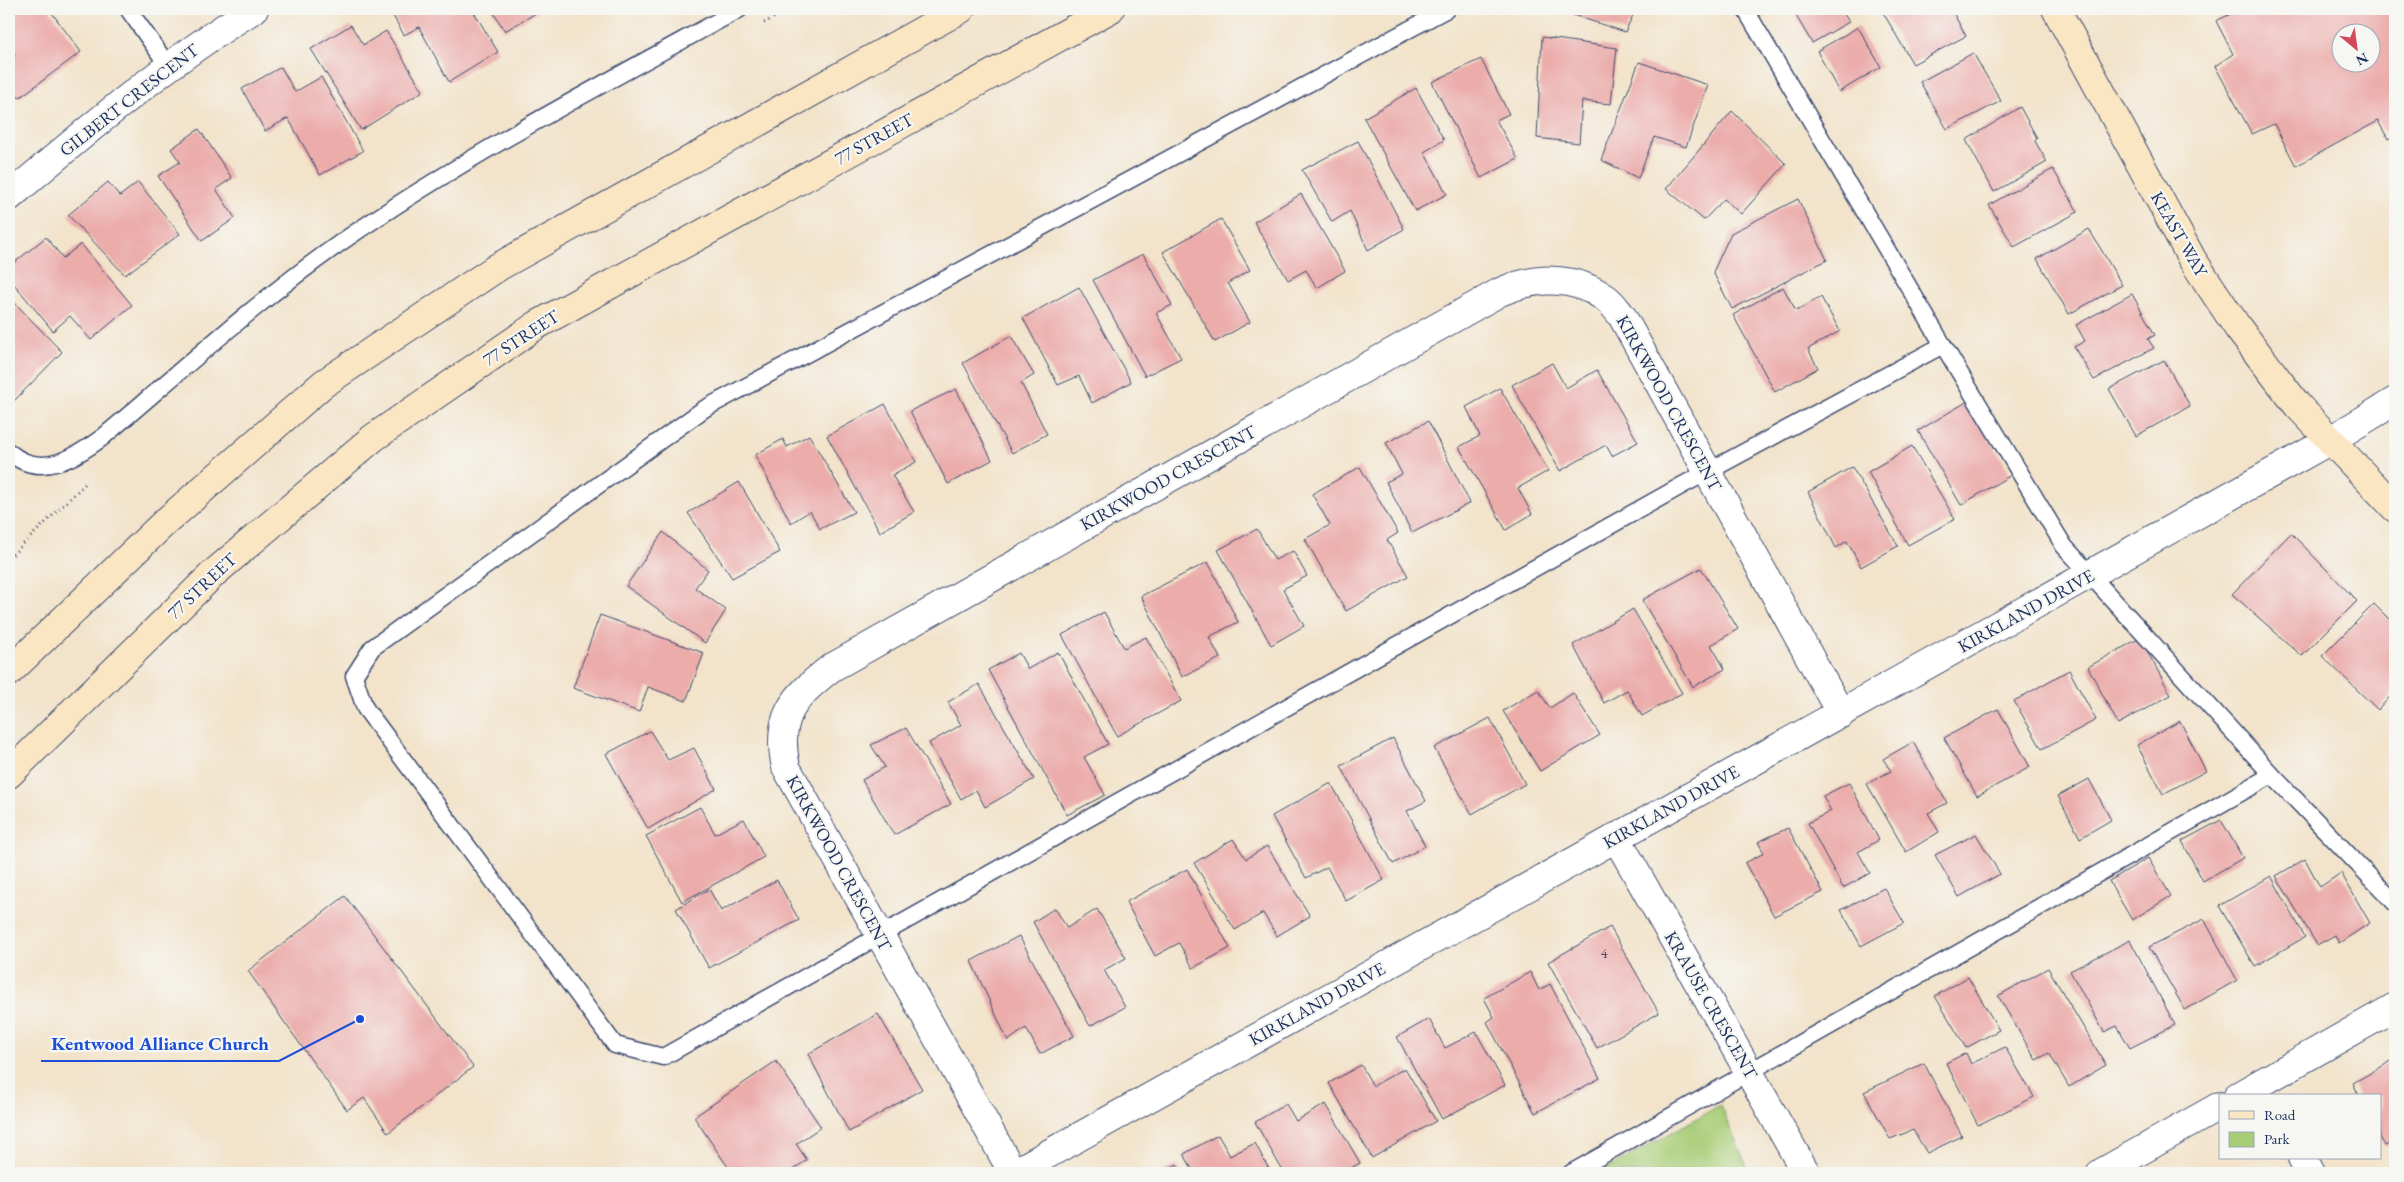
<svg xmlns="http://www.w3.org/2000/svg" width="2404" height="1182" font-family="'EB Garamond',serif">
	<rect width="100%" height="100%" fill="#f6f6f2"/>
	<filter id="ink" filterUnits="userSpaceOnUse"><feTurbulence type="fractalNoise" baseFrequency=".02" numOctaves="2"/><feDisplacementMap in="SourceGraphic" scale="10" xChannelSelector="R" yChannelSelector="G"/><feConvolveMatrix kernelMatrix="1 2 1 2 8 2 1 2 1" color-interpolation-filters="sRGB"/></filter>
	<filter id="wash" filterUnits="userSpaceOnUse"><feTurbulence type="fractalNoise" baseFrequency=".0096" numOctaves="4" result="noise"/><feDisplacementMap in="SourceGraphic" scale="20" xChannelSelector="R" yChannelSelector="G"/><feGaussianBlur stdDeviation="1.12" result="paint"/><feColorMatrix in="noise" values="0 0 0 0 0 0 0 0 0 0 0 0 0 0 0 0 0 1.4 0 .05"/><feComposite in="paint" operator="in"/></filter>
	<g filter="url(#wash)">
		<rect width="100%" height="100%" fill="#f2e3ca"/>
		<polygon fill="#a8cd77" stroke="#627e6a" points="1720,1105 1750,1173 1600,1173"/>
		<g id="blocks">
			<g fill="#ebacaa" fill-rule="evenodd">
				<polygon points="9,9 49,9 81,52 19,98 9,84 9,60 15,56 9,48"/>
				<polygon points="389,9 472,9 498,52 449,82 419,27 404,35"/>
				<polygon points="491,9 543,9 505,31"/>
				<polygon points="1575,9 1636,9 1625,32 1573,15"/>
				<polygon points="1792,9 1841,9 1849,22 1812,43"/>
				<polygon points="1881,9 1951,9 1966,36 1913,64"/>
				<path d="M2241,9h154v126l-7,4 -10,-18 -82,45 -22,-42 -22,10 -37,-68 18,-12 -17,-33zM2342,32h30v30h-30z"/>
				<polygon points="351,25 363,45 386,31 423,91 361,130 311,49"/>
				<polygon points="1858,27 1881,67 1839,92 1817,51"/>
				<polygon points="1542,37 1617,48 1611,104 1582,101 1579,143 1537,138"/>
				<polygon points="1973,53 2001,101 1947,129 1920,82"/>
				<polygon points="1481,59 1509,114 1496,120 1518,159 1481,178 1432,82"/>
				<polygon points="1639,62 1708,85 1686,147 1654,137 1638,178 1601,160"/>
				<polygon points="281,67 295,92 321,77 363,151 320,175 288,118 265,131 242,89"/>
				<polygon points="1416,88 1444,140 1424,152 1447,194 1415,211 1364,118"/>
				<polygon points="2020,107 2037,138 2035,141 2047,162 1994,192 1966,140"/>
				<polygon points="1732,111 1786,164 1741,214 1724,199 1704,220 1666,189"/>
				<polygon points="199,129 232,178 216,189 235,218 202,241 158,176 180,162 171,149"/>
				<polygon points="1358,141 1404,229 1368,250 1350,211 1332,222 1302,170"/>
				<polygon points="2053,169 2078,212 2014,247 1989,205"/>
				<polygon points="108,182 120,196 138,182 180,234 125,275 68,215"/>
				<polygon points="1301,194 1345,271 1317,288 1306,270 1288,280 1254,222"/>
				<polygon points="1798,199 1827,260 1732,309 1713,272 1731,233"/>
				<polygon points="1221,219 1250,270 1228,283 1250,322 1215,342 1163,252"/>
				<polygon points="2089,229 2122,285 2069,314 2037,259"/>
				<polygon points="46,237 63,258 81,244 132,305 91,340 70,316 53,331 9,278 9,267"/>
				<polygon points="1143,254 1172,305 1156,313 1181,358 1145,376 1093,280"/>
				<polygon points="1079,287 1131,382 1092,403 1079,376 1058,385 1023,318"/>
				<polygon points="1783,287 1796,311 1821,297 1840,331 1808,349 1818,368 1775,392 1733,315"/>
				<polygon points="2132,294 2155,335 2148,339 2154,348 2094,380 2074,347 2085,341 2076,325"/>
				<polygon points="15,303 62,352 13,402 9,398 9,310"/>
				<polygon points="1011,336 1034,375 1021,383 1047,434 1012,453 963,363"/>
				<polygon points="2164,360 2190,406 2136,436 2109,389"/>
				<polygon points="1552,363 1566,388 1597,370 1638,442 1612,456 1606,445 1560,471 1512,385"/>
				<polygon points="1500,388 1548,471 1518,488 1532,514 1506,530 1459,447 1480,436 1466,407"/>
				<polygon points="956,389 992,460 948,484 910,411"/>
				<polygon points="1968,401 2011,475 1961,505 1918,431"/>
				<polygon points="885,404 916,462 892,475 914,512 880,532 827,436"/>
				<polygon points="1428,421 1470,503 1412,533 1386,482 1402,474 1386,443"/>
				<polygon points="809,435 854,512 820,529 810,511 791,523 755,455 783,439 787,447"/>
				<polygon points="1912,446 1955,519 1908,545 1868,472"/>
				<polygon points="1360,467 1398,533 1387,540 1408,576 1346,611 1305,539 1330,525 1312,494"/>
				<polygon points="1852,467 1898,546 1861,567 1847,541 1836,548 1808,492"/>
				<polygon points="739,482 780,552 732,578 688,513"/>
				<polygon points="1257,529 1275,560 1293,551 1307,576 1283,589 1304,626 1271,645 1218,550"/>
				<polygon points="663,532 708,570 695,588 726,610 705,643 626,586"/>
				<polygon points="2291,533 2357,601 2302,656 2232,594"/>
				<polygon points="1208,562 1238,622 1209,637 1220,658 1182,677 1141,596"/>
				<polygon points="1701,568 1738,629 1711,645 1725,669 1693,687 1642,600"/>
				<polygon points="2374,604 2395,625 2395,691 2378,710 2322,656"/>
				<polygon points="1633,609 1682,693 1642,716 1627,690 1604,703 1573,645"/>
				<polygon points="1104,612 1124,648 1146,637 1181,701 1117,736 1062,635"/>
				<polygon points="600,615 704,653 686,701 648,687 639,712 573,688"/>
				<polygon points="2140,638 2171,695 2118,724 2088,667"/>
				<polygon points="1058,652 1108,744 1084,757 1105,795 1067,815 988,670 1019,653 1028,669"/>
				<polygon points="2069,670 2096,720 2042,749 2014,701"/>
				<polygon points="979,684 1034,779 985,807 976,790 961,799 929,743 961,725 948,702"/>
				<polygon points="1538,690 1550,708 1573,693 1600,735 1540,771 1503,711"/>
				<polygon points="1998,709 2030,767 1977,796 1944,738"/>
				<polygon points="1490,718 1525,784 1472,814 1434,748"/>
				<polygon points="2180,721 2206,771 2163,794 2137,745"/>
				<polygon points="906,728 951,804 894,835 862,780 885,767 871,745"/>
				<polygon points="650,731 668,760 694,748 716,789 648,829 606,754"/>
				<polygon points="1393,738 1426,801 1407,811 1425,846 1393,864 1341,766"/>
				<polygon points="1913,742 1947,803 1928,813 1939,832 1906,852 1867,784 1891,771 1883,759"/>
				<polygon points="2089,779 2111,820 2080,838 2058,796"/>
				<polygon points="1331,783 1384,880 1346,901 1327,867 1306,878 1272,816"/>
				<polygon points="1849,783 1879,840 1858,852 1870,873 1843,888 1808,823 1831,811 1823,796"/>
				<polygon points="700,807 715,834 744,819 764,857 682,902 646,836"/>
				<polygon points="2221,820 2243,858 2203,881 2182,841"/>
				<polygon points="1788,828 1823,892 1774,916 1745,863 1764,853 1758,842"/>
				<polygon points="1976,834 2000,874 1959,897 1935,855"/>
				<polygon points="1233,839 1246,859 1267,846 1310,916 1277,936 1263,913 1235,930 1194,863"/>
				<polygon points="2148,858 2171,896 2132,920 2109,881"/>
				<polygon points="2305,859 2320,887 2341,873 2370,923 2339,943 2335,935 2317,945 2276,876"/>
				<polygon points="1187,869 1230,948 1193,968 1179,943 1155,956 1126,902"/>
				<polygon points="2271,876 2305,937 2255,966 2219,906"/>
				<polygon points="777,880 799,920 709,968 676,909 709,889 721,911"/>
				<polygon points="1884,888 1904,923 1861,946 1841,910"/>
				<polygon points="345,896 473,1067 388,1133 364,1098 347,1110 248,971"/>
				<polygon points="1055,908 1067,928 1097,909 1126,958 1104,970 1125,1007 1090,1026 1033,922"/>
				<polygon points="2204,919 2237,980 2185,1010 2149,947"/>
				<polygon points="1610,927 1659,1013 1597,1048 1548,962"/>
				<polygon points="1019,936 1074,1036 1040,1054 1026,1028 1008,1041 971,961"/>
				<polygon points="2130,940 2175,1025 2130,1048 2117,1026 2104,1032 2070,971"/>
				<polygon points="2048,968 2106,1065 2069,1087 2049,1053 2036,1060 1998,996"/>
				<polygon points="1530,972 1539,990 1550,984 1600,1078 1535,1113 1487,1022 1494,1017 1484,998"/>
				<polygon points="1968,977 1999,1030 1966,1048 1935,996"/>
				<polygon points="878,1014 922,1089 849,1132 808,1054"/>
				<polygon points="1429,1019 1445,1048 1476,1032 1505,1085 1442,1119 1397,1037"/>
				<polygon points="2005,1047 2034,1097 1978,1125 1946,1063 1966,1053 1971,1064"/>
				<polygon points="2395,1059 2395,1141 2385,1146 2380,1137 2380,1096 2359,1096 2353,1083"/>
				<polygon points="776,1061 821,1127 796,1144 807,1160 788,1173 762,1173 761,1171 732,1173 694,1117"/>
				<polygon points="1924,1063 1962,1136 1927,1153 1913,1130 1890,1139 1864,1092"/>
				<polygon points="1361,1065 1373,1086 1405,1068 1436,1121 1372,1158 1329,1083"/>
				<polygon points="1286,1104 1296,1121 1326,1104 1360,1163 1342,1173 1284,1173 1255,1122"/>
				<polygon points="1218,1135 1230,1156 1255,1143 1271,1173 1194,1173 1184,1154"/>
				<polygon points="1177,1164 1182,1173 1159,1173"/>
			</g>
		</g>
	</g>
	<g filter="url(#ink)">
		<use href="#blocks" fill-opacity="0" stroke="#3b4a6e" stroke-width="1"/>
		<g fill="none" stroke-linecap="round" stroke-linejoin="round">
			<defs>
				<g id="lane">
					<polyline points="128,9 169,67"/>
					<polyline points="1447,9 704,409 372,648 354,676 365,708 615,1045 663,1057 1681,486 1943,345"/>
					<polyline points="1745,9 1943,345 2064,546 2272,775 2395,903"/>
					<path d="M9,452c32,28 67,5 94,-15 78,-66 153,-135 237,-194 127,-88 265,-160 400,-234"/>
					<polyline points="1571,1173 2272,775"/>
				</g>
				<g id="street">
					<path d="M9,197c78,-67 157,-134 245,-188"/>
					<polyline points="1616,837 1806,1173"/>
					<polyline points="2238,1096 2395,1007"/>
					<polyline points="2302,1158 2310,1173"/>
					<path d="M1013,1173l-227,-406c-11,-50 7,-69 45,-99l669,-376c34,-15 72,-17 104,5 7,4 13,13 18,19l219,398"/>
					<polyline points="1014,1173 2329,441 2395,401"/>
					<polyline points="2101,1173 2220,1106"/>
				</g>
				<g id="secondary">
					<polyline points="2056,9 2192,259 2238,328 2298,406 2395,508"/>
					<polyline points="9,672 163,524 323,384 498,267 961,9"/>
					<polyline points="9,774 214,573 373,438 537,325 1110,9"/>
				</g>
			</defs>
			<use href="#lane" stroke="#3b4a6e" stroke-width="19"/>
			<use href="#street" stroke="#3b4a6e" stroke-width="30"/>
			<use href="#secondary" stroke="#3b4a6e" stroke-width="30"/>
			<g stroke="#3b4a6e" stroke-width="3" stroke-dasharray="1 4" stroke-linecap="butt">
				<polyline points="764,23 790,9"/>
				<polyline points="9,558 87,482"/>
			</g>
			<use href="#lane" stroke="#fff" stroke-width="16"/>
			<use href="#street" stroke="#fff" stroke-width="28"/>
			<use href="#secondary" stroke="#fbe6c4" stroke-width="28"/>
		</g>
	</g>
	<g text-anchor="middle" stroke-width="4.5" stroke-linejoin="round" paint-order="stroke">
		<g font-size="15" fill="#4f4e71">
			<text x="1604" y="958">4</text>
		</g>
		<g font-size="18" fill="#1b2f5e" stroke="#f6f6f2">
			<text transform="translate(129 100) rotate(-38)" y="6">GILBERT CRESCENT</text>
			<text transform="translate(874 139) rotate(-29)" y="6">77 STREET</text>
			<text transform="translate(2179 234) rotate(60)" y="6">KEAST WAY</text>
			<text transform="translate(521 338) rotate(-33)" y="6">77 STREET</text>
			<text transform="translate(1669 403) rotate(61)" y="6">KIRKWOOD CRESCENT</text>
			<text transform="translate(1168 478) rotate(-29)" y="6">KIRKWOOD CRESCENT</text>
			<text transform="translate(202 586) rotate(-43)" y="6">77 STREET</text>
			<text transform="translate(2026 611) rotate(-29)" y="6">KIRKLAND DRIVE</text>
			<text transform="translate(1671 807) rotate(-29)" y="6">KIRKLAND DRIVE</text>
			<text transform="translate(839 863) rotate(61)" y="6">KIRKWOOD CRESCENT</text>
			<text transform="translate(1317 1004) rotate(-29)" y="6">KIRKLAND DRIVE</text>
			<text transform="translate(1711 1005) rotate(60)" y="6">KRAUSE CRESCENT</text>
		</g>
	</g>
	<path fill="none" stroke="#1d4ed8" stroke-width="2" d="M360 1019L279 1061H41"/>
	<circle fill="#1d4ed8" stroke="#f6f6f2" stroke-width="2" cx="360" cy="1019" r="5"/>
	<g font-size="19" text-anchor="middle" font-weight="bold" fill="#1d4ed8" stroke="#f6f6f2" stroke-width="4.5" stroke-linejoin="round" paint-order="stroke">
		<text x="160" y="1050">Kentwood Alliance Church</text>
	</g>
	<rect width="2404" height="1182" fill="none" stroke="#f6f6f2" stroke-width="30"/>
	<rect x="2219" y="1094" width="162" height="65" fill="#f6f6f2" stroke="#9ea6b7"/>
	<rect x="2229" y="1111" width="25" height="8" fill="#fbe6c4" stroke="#9ea6b7"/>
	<text x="2264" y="1120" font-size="15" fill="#1b2f5e">Road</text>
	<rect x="2229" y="1132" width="25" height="15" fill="#a8cd77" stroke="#9ea6b7"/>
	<text x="2264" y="1144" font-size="15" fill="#1b2f5e">Park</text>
	<g transform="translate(2356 48) rotate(151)"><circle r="24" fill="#f6f6f2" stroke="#9ea6b7"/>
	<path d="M0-4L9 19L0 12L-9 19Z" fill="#d1495b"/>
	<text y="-8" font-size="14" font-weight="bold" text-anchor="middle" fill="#1b2f5e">N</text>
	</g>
</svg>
